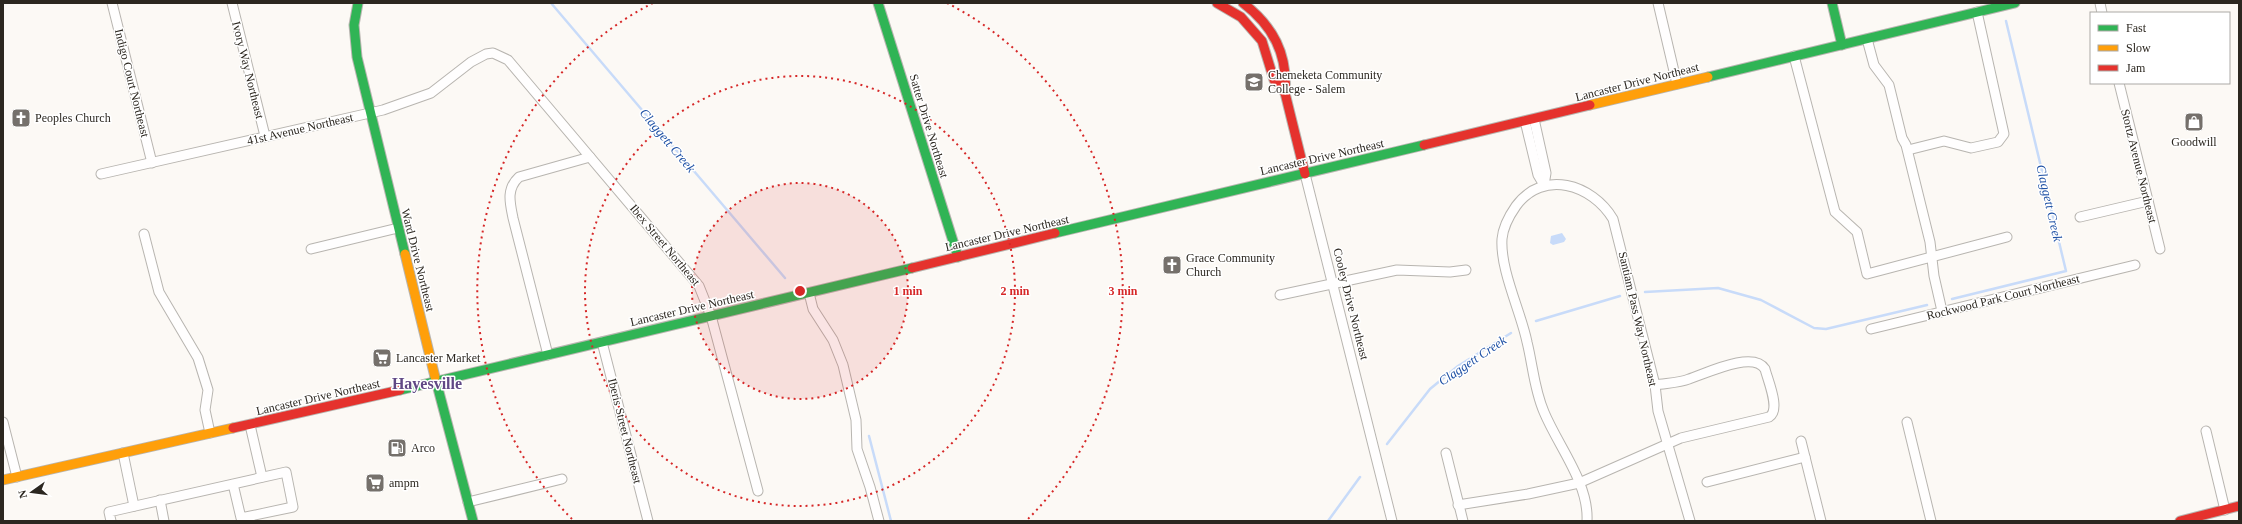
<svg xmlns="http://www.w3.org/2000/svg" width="2242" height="524" font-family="Georgia,serif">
	<rect width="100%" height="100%" fill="#fcf9f5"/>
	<polygon fill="#c8dbf9" points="1562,233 1566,239 1564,242 1553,245 1550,243 1551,236"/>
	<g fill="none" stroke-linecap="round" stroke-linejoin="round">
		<g stroke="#c8dbf9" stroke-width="2.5">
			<polyline points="551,3 785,278"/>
			<polyline points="1645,292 1718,288 1761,300 1814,328 1826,329 1927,305"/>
			<polyline points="1952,299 2066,271 2006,21"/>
			<polyline points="1536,321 1620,296"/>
			<polyline points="869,436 891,521"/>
			<polyline points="1387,444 1430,389 1458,366 1511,333"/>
			<polyline points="1328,521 1360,477"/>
		</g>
		<defs>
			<g id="street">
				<polyline points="112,3 152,163"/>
				<polyline points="232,3 265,136"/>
				<polyline points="1658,3 1677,84"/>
				<polyline points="2100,3 2102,13"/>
				<polyline points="1867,39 1874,65 1889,85 1902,138 1906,145 1930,242 1934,276 1942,311"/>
				<polyline points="1794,56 1835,212 1857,232 1867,274 2007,237"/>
				<polyline points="2119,83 2160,249"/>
				<polyline points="1534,119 1546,173 1544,185"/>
				<polyline points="1525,121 1538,175 1544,185"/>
				<polyline points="1908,150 1944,141 1971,148 1998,142 2004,134 1977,12"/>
				<polyline points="101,174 383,110 431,93 471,62 486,54 493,53 508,60 699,286 711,316 758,491"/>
				<polyline points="1305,174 1392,521"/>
				<polyline points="2080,217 2148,201"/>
				<polyline points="144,234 159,292 198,358 208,390 205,410 210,433"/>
				<polyline points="311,249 398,228"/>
				<polyline points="809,293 813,309 833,340 843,365 856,420 857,449 870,487 879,521"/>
				<polyline points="1280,295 1397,270 1450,272 1466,270"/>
				<polyline points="1871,329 2135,265"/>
				<polyline points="602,342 648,521"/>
				<path d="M548,355l-35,-137c-3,-15 -7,-29 6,-41l71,-20"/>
				<polyline points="3,422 17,477"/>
				<polyline points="1907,422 1931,521"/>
				<polyline points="250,425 262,477"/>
				<polyline points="2206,431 2225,510"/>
				<polyline points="1801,441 1821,521"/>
				<polyline points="123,453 134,506"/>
				<polyline points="1446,453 1463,521"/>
				<polyline points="1707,482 1805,457"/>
				<polyline points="160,500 164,521"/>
				<polyline points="468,502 562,479"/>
				<path d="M1458,505l70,-11 51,-11 102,-45 88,-21c12,-7 -1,-36 -4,-48 -12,-19 -60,5 -76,10 -10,4 -23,4 -34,6"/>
				<polyline points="111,521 109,512 122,509 286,472 293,507 241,518 233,484"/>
				<path d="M1587,521c2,-38 -29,-75 -43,-109 -10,-23 -11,-46 -17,-70 -6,-30 -27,-72 -25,-103 1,-12 7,-23 14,-33 27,-37 76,-22 97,13l42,166 3,26 32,110"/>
			</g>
			<g id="fast">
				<polyline points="358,3 354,25 357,57 405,254"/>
				<polyline points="878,3 958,257"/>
				<polyline points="1832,3 1842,45"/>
				<polyline points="1708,77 2015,3"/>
				<polyline points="1055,233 1424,145"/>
				<polyline points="435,377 473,521"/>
				<polyline points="400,390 912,268"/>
			</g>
			<g id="slow">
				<polyline points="1590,105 1708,77"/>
				<polyline points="405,254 435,377"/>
				<polyline points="3,480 233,428"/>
			</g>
			<g id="jam">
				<polyline points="1217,3 1241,17 1262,41 1274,80 1285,93 1305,174"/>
				<path d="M1243,3c30,23 45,51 42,90"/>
				<polyline points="1424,145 1590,105"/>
				<polyline points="912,268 1055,233"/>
				<polyline points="233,428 400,390"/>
				<polyline points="2180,521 2239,506"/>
			</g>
		</defs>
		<use href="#street" stroke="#b8b5b0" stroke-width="11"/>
		<use href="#fast" stroke="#b8b5b0" stroke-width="11"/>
		<use href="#slow" stroke="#b8b5b0" stroke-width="11"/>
		<use href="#jam" stroke="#b8b5b0" stroke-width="11"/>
		<use href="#street" stroke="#fffefe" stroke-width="9"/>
		<use href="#fast" stroke="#30b455" stroke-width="9"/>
		<use href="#slow" stroke="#ff9f0a" stroke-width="9"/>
		<use href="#jam" stroke="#e5322d" stroke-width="9"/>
	</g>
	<circle cx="800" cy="291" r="108" fill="#d62828" fill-opacity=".12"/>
	<g fill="none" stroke="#d62828" stroke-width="2" stroke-dasharray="2 4">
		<circle cx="800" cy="291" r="108"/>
		<circle cx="800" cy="291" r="215"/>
		<path d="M572 519A323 323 0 0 1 653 3M947 3A323 323 0 0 1 1028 519"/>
	</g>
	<defs>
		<symbol id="university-square" viewBox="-11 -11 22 22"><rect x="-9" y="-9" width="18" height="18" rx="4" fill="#75706b" stroke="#fff"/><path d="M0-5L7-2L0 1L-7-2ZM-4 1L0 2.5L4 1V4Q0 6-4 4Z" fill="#fff"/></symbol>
		<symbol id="church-square" viewBox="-11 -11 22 22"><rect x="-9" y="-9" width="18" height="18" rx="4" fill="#75706b" stroke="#fff"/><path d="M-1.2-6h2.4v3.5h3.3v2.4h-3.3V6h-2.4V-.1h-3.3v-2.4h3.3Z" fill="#fff"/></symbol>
		<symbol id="shop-square" viewBox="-11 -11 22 22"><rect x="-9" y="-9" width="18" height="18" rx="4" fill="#75706b" stroke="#fff"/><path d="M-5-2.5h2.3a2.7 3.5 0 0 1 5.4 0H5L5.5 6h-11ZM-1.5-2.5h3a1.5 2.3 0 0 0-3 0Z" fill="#fff"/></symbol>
		<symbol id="supermarket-square" viewBox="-11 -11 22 22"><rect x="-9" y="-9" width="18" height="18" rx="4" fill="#75706b" stroke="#fff"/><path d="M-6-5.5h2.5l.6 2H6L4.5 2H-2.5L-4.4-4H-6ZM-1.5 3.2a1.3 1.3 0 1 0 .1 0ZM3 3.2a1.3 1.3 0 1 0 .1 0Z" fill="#fff"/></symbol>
		<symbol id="fuel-square" viewBox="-11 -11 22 22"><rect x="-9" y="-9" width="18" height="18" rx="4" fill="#75706b" stroke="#fff"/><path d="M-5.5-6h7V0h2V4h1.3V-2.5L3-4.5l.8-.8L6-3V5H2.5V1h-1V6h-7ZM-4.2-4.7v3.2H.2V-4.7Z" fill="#fff"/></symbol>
	</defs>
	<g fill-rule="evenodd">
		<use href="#university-square" x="1243" y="71" width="22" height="22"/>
		<use href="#church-square" x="10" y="107" width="22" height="22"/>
		<use href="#shop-square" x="2183" y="111" width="22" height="22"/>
		<use href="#church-square" x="1161" y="254" width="22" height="22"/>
		<use href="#supermarket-square" x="371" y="347" width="22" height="22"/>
		<use href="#fuel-square" x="386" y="437" width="22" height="22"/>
		<use href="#supermarket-square" x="364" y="472" width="22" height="22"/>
	</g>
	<g text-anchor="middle" stroke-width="3" stroke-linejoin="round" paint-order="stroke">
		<g font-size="12" fill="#2c2720" stroke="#fff">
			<text transform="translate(248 70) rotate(76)" y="4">Ivory Way Northeast</text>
			<text transform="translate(1637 82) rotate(-14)" y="4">Lancaster Drive Northeast</text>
			<text transform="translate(132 83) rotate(76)" y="4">Indigo Court Northeast</text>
			<text transform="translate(929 126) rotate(73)" y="4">Satter Drive Northeast</text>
			<text transform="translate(300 129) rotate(-13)" y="4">41st Avenue Northeast</text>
			<text transform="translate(1322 157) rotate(-13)" y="4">Lancaster Drive Northeast</text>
			<text transform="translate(2139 166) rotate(76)" y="4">Stortz Avenue Northeast</text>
			<text transform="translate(1007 233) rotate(-13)" y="4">Lancaster Drive Northeast</text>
			<text transform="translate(665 245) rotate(50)" y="4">Ibex Street Northeast</text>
			<text transform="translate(418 260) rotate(76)" y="4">Ward Drive Northeast</text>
			<text transform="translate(2003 297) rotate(-14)" y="4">Rockwood Park Court Northeast</text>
			<text transform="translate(1351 304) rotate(76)" y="4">Cooley Drive Northeast</text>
			<text transform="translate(692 308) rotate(-13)" y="4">Lancaster Drive Northeast</text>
			<text transform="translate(1638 319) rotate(77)" y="4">Santiam Pass Way Northeast</text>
			<text transform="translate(318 397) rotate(-13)" y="4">Lancaster Drive Northeast</text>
			<text transform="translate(625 431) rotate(76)" y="4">Iberis Street Northeast</text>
		</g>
		<g font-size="12" fill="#2c2720" stroke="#fff" text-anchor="start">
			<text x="1268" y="79">Chemeketa Community<tspan x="1268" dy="14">College - Salem</tspan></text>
			<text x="35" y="122">Peoples Church</text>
			<text x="2194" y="146" text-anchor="middle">Goodwill</text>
			<text x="1186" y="262">Grace Community<tspan x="1186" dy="14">Church</tspan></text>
			<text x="396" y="362">Lancaster Market</text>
			<text x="411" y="452">Arco</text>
			<text x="389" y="487">ampm</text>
		</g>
		<g font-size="13" font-style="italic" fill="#1f51a5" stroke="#fff">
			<text transform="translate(668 140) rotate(50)" y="5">Claggett Creek</text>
			<text transform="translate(2050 203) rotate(77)" y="5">Claggett Creek</text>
			<text transform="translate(1472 360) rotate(-34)" y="5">Claggett Creek</text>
		</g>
		<g font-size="16" font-weight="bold" fill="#604885" stroke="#fff">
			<text x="427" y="389">Hayesville</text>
		</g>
	</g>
	<circle cx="800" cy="291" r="6" fill="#d62828" stroke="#fff" stroke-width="2"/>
	<g font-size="12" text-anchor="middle" font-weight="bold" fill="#d62828" stroke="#fff" stroke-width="3" stroke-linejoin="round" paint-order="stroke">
		<text x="908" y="295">1 min</text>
		<text x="1015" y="295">2 min</text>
		<text x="1123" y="295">3 min</text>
	</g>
	<rect width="2242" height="524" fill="none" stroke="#2c2720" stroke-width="8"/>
	<rect x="2090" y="12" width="140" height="72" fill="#ffffff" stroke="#aba9a6"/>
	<rect x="2098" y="25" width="20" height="6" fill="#30b455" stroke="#aba9a6"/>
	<text x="2126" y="32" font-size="12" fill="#2c2720">Fast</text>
	<rect x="2098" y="45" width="20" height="6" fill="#ff9f0a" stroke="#aba9a6"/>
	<text x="2126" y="52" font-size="12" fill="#2c2720">Slow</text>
	<rect x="2098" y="65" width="20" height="6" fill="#e5322d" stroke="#aba9a6"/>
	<text x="2126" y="72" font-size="12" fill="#2c2720">Jam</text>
	<g transform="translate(32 492) rotate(256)" stroke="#ffffff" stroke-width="3" paint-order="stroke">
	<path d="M0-3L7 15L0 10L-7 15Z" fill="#2c2720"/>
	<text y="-6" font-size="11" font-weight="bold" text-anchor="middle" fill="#2c2720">N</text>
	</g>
</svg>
